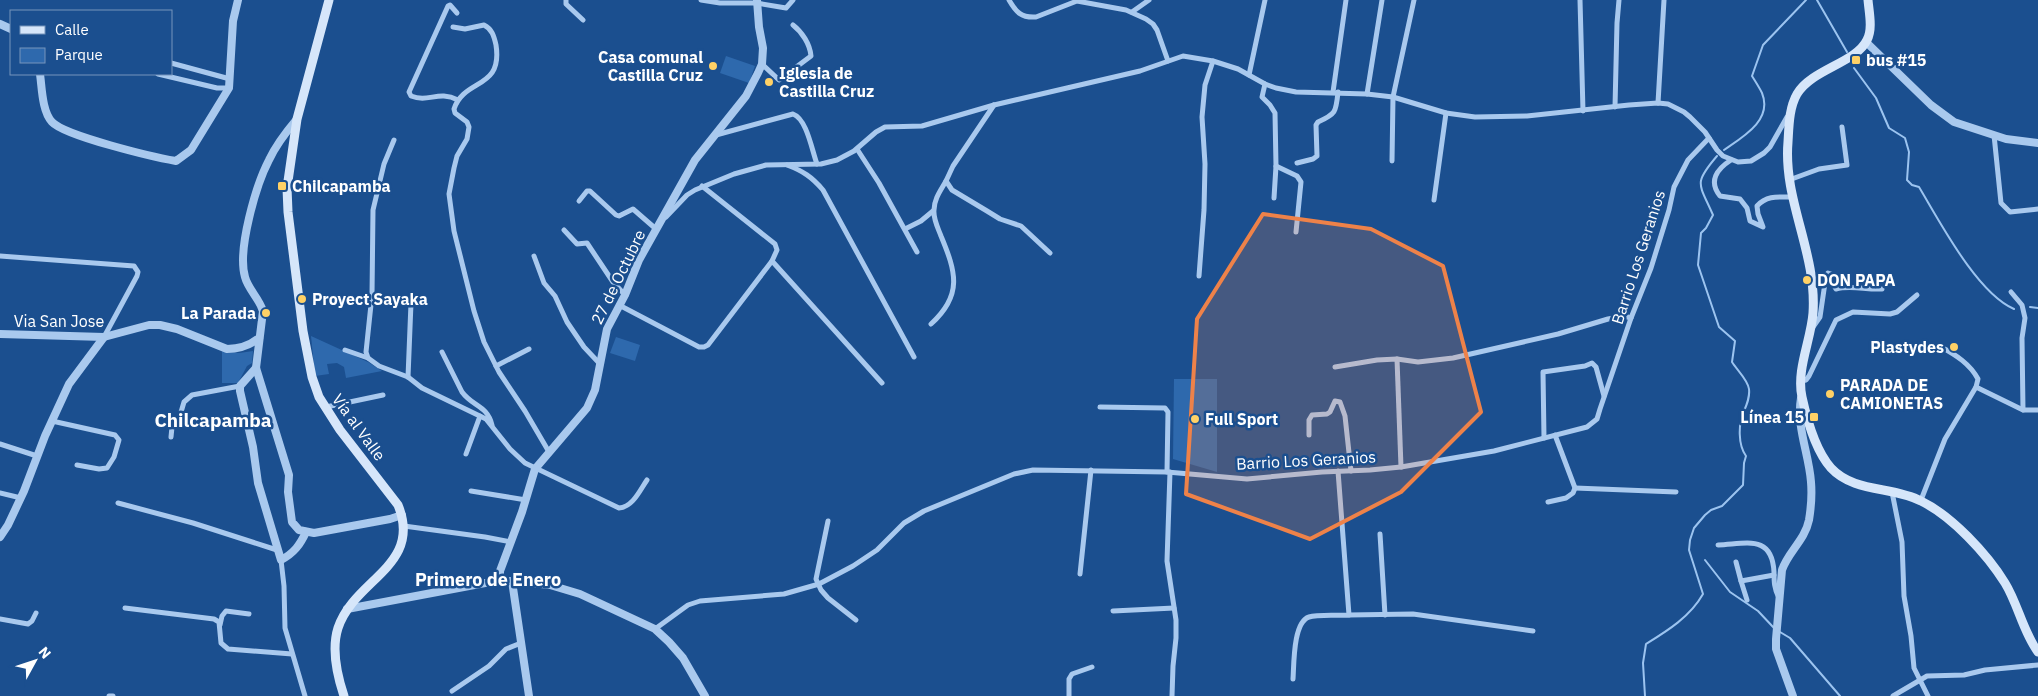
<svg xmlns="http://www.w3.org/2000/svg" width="2038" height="696" font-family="'IBM Plex Sans',sans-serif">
	<rect width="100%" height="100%" fill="#1b4f8f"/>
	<g fill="#2e69ad">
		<polygon points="726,56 755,66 749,83 720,73"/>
		<polygon points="311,336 368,362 382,371 346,378 344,367 337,363 327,364 329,374 315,376"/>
		<polygon points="616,337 640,345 635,361 610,353"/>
		<polygon points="222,351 239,353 253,351 252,363 247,366 238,383 222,383"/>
		<polygon points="1174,379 1217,379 1217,472 1173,459"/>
	</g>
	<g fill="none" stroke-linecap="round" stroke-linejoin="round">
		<g stroke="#9cc4f0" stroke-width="2">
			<polyline points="1817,0 1847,52"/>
			<path d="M1854,68l22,30 13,30 16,10 4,14 -2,28 5,5 7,2c21,35 58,106 95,122"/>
			<path d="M1724,150c19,-13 49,-30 38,-57 -3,-6 -7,-12 -10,-17l11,-31 43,-45"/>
			<polyline points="2030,307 2038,308"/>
			<polyline points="1705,560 1730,592 1758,611 1774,628"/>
			<polyline points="1780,632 1790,638 1840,696"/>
			<path d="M1645,696l-2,-33 3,-19c21,-13 44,-27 57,-50l-14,-44 1,-10 4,-12 11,-13 6,-5 11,-4 21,-21 1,-22 2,-7c-8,-11 -8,-32 -2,-45 3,-7 6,-14 5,-22 -1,-9 -12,-19 -17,-27l3,-21 -16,-14 -21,-62 3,-32 5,-5 7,-13c-14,-32 -20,-31 4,-59"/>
		</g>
		<g stroke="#a9c9ee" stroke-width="5">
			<polyline points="566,0 566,4 583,20"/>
			<polyline points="701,0 720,3 756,3 786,8 793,0"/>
			<path d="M1009,0c7,12 12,18 27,17l41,-16 49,9 20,9 7,5 4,6 11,31"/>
			<polyline points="1580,0 1583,111"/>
			<polyline points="1132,12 1149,0"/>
			<path d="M457,13l-7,-8 -2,1 -39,86 2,4c18,7 27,-6 47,4"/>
			<path d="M453,27l12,2 19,-4c8,4 10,11 12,20 7,45 -32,33 -42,64l1,4 12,9 2,5 -2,12 -10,17 -3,12 -5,26 5,37 20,80 10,31 15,30 26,39 24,41"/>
			<polyline points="171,63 230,79"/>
			<path d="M762,64l17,16 32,-24c-1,-12 -9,-24 -18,-31"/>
			<polyline points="158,74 217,88 229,88"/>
			<polyline points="1249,75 1265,0"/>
			<polyline points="1265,84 1262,97 1270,105 1275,113 1276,166 1274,198"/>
			<polyline points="1333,92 1346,0"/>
			<polyline points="1367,94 1382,0"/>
			<polyline points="1658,103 1664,0"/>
			<polyline points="994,105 953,166 946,181 952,190 987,211 1000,219 1021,226 1050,253"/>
			<polyline points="1615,107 1617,23 1619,0"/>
			<path d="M716,135l77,-21c14,5 19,37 24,50"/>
			<polyline points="1994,135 2001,203 2010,212 2038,209"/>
			<path d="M394,140l-10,24 -11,46 -1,85 -6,57 2,6 11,8 29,11 14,11 64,31 24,30 15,14 94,45c14,-1 21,-18 28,-28"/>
			<polyline points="857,149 879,183 917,252"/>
			<path d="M1731,160c-14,9 -23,21 -11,36l20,3 7,9 3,13 13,6 -5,-13 -1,-8c10,-11 22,-9 36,-9"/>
			<polyline points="1392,161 1393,97 1414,0"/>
			<path d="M1297,163l16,-4 4,-3 -1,-31 2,-3c18,-8 18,-10 20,-30"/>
			<path d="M787,165c16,6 25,12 36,25l91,167"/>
			<polyline points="1276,166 1297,176 1301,182 1296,232"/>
			<polyline points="1789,180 1819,169 1847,165 1842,127"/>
			<polyline points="702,186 775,244 777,250 772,261"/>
			<polyline points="1434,200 1446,113"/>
			<polyline points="579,201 587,191 590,191 616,215 619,216 633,209 656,229"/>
			<polyline points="666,217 687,195 695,190 734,174 766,165 821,164 837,160 854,151 876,132 885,127 922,126 994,105 1140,71 1183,56 1213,61 1238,69 1265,84 1276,88 1296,92 1367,94 1393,97 1446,113 1475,117 1527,116 1629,105 1658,103 1668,104 1684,112 1690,117 1705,132 1717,150 1723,156 1738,162 1751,161 1764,153 1770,147 1787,117"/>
			<polyline points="905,229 921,221 933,211"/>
			<polyline points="564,230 577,244 587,243 613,282 625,295"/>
			<polyline points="0,256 134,266 138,272 137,276 104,337"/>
			<polyline points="534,256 544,283 555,296 567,322 584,347 600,364"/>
			<polyline points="1199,276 1204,210 1205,164 1202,117 1205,85 1213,61"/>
			<polyline points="2011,292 2022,305 2025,318 2022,338 2023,410"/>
			<polyline points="619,305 699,347 704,347 708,345 772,261 882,383"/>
			<path d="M931,324c32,-29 25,-52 10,-88 -3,-8 -8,-17 -7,-26 0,-11 7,-20 12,-29"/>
			<path d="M1813,327l7,-10 6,-41 2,-3 6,2 -1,9 3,5c15,-4 30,1 46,0"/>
			<polyline points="345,350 368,358"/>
			<path d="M442,352l20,40c11,15 25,13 30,33"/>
			<polyline points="1397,359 1401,467"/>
			<polyline points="496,366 529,349"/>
			<polyline points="1335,367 1377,360 1397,359 1418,362 1453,358 1558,334 1608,319 1624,316 1631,318"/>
			<polyline points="408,377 411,303"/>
			<polyline points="1801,381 1806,380 1809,376 1836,320 1853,312 1890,314 1897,312 1917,295"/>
			<polyline points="1976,387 2023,410 2038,410"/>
			<polyline points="326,407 383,395"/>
			<polyline points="1100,407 1165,408 1168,412 1167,472"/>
			<polyline points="52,421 115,435 119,440 114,457 107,468 99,469 77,465"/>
			<polyline points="1309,435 1309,420 1312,415 1327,414 1330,412 1335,401 1340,402 1345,416 1351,471"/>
			<polyline points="171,437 172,427 179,419 184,402 192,395 240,386"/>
			<polyline points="1544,438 1543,372 1585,366 1592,363 1596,367 1604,396"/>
			<polyline points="0,444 37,456"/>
			<polyline points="466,454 480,416"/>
			<polyline points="1338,471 1349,615 1413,614 1533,631"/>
			<polyline points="1170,472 1167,561 1176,620 1176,638 1173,666 1172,696"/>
			<polyline points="1575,488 1676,492"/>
			<polyline points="471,491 526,500"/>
			<polyline points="1892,492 1902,542 1904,596 1911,636 1914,668 1928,696"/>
			<polyline points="0,493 21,498"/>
			<path d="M1921,500l24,-61 31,-52 2,-8c-8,-15 -22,-24 -37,-32"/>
			<polyline points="1548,502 1566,498 1573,493 1575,488 1555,435"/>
			<polyline points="118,503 193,523 277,550"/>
			<polyline points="828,521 816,579 821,590 828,598 856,620"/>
			<polyline points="404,526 485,537 511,542"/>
			<polyline points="1380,534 1385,615"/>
			<path d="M1718,545c28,-1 54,-11 56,27 0,9 0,17 5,26"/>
			<polyline points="281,560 284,586 285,628 305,696"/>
			<polyline points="1736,562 1741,581 1774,575"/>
			<polyline points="1080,574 1091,470"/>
			<polyline points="1741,581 1747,600"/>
			<polyline points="125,608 214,619 219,622 221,643 228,649 292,654"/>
			<polyline points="1113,611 1174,608"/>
			<polyline points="0,619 28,624 32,621 36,613"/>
			<polyline points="220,625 222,616 226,611 249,614"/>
			<polyline points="655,629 688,605 700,601 784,594 819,584 853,566 877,550 904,523 924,511 1014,474 1033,470 1167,472 1247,479 1322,472 1370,470 1401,467 1494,451 1587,427 1597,419 1600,409 1631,318 1651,268 1669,210 1674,187 1688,160 1709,138"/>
			<path d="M1293,679c1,-14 0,-57 16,-62 9,-3 29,-1 40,-2"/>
			<polyline points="452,691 489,666 506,649 521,643"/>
			<polyline points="109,696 113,696"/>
			<polyline points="1069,696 1069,679 1072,674 1092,667"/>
			<polyline points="1893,696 1927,676 1964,675 1985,670 2038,665"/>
		</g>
		<g stroke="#a9c9ee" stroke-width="8">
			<polyline points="0,24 11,29"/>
			<polyline points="1866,42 1931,105 1954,122 2006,139 2038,143"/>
			<path d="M40,74c2,14 2,37 12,48 13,14 101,35 124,39l15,-11 38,-62 4,-67 5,-21"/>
			<path d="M297,119c-11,13 -21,26 -28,41 -13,25 -32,90 -24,117 3,12 14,21 18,34l-7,57 33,107 -1,17 4,30 7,8 15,3 76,-14 12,-4"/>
			<path d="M0,334l104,3 45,-12h11l17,4 50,20c13,0 22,-3 32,-11"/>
			<path d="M256,368l-16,18v5l13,56 5,36 23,77c13,-7 19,-15 25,-28"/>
			<polyline points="0,537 8,525 24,491 45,436 69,384 104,337"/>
			<polyline points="512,581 529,696"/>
			<polyline points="500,583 500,571 522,512 535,469 587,408 595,390 607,329 625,295 639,260 695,160 746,96 758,73 762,64 763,48 759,27 757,0"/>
			<polyline points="347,609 485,583 512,581 550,585 580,594 655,629 669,642 683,658 705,696"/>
			<path d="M1793,696l-17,-47v-10l6,-69c6,-18 23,-30 27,-50 2,-12 3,-26 2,-38 -2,-28 -15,-55 -10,-84"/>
		</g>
		<g stroke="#d6e6fa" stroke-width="9">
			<path d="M329,0l-32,119 -10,69 1,24 15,119 9,46 7,20 21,33 58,75c25,61 -44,74 -60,123 -7,22 -1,47 6,68"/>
			<path d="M1868,0c1,12 5,29 -1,40 -11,23 -55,29 -70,54 -8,14 -8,32 -9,48 -5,59 29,110 25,171 -2,27 -17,57 -11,84 5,23 13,53 29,71 23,25 62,18 90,33 31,15 66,53 84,82 13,21 18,49 33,69"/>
		</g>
	</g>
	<path fill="#ee8249" fill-opacity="0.2" stroke="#ee8249" stroke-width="4" stroke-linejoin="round" d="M1263,214l108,15 72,37 38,146 -80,80 -91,47 -124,-45 11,-175z"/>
	<g fill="#ffd166" stroke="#1b4f8f" stroke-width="2">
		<rect x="1851" y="55" width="10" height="10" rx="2.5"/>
		<circle cx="713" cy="66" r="5"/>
		<circle cx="769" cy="82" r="5"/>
		<rect x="277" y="181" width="10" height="10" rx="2.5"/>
		<circle cx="1807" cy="280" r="5"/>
		<circle cx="302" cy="299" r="5"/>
		<circle cx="266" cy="313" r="5"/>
		<circle cx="1954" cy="347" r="5"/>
		<circle cx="1830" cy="394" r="5"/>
		<rect x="1809" y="412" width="10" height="10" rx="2.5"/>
		<circle cx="1195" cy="419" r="5"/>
	</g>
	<g text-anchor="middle" stroke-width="5" stroke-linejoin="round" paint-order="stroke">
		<g font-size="16" font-weight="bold" fill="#fff" stroke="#1b4f8f" text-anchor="start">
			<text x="703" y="63" text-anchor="end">Casa comunal<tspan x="703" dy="18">Castilla Cruz</tspan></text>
			<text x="1866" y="66">bus #15</text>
			<text x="779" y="79">Iglesia de<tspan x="779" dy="18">Castilla Cruz</tspan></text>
			<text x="292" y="192">Chilcapamba</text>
			<text x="1817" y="286">DON PAPA</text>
			<text x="312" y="305">Proyect Sayaka</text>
			<text x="256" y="319" text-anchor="end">La Parada</text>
			<text x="1944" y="353" text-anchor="end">Plastydes</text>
			<text x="1840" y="391">PARADA DE<tspan x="1840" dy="18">CAMIONETAS</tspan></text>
			<text x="1804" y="423" text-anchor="end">Línea 15</text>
			<text x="1205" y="425">Full Sport</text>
		</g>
		<g font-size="16" fill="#fff" stroke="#1b4f8f">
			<text transform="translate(1638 257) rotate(-72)" y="6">Barrio Los Geranios</text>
			<text transform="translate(618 277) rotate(-64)" y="6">27 de Octubre</text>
			<text x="59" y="327">Via San Jose</text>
			<text transform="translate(359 427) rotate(54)" y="6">Vía al Valle</text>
			<text transform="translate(1306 460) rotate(-3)" y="6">Barrio Los Geranios</text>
		</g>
		<g font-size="18" font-weight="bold" fill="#fff" stroke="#1b4f8f">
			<text x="488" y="586">Primero de Enero</text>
		</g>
		<g font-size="19" font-weight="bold" fill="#fff" stroke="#1b4f8f">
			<text x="213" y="427">Chilcapamba</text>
		</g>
	</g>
	<rect x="10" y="10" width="162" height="65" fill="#1b4f8f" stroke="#7695bc"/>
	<rect x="20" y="26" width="25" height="8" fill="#d6e6fa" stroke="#7695bc"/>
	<text x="55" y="35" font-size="15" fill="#ffffff">Calle</text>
	<rect x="20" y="48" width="25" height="15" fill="#2e69ad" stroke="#7695bc"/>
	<text x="55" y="60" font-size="15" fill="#ffffff">Parque</text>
	<g transform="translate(35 661) rotate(50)" stroke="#1b4f8f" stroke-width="4" paint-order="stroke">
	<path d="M0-4L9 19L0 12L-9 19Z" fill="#ffffff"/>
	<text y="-8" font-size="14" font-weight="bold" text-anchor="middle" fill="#ffffff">N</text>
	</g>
</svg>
